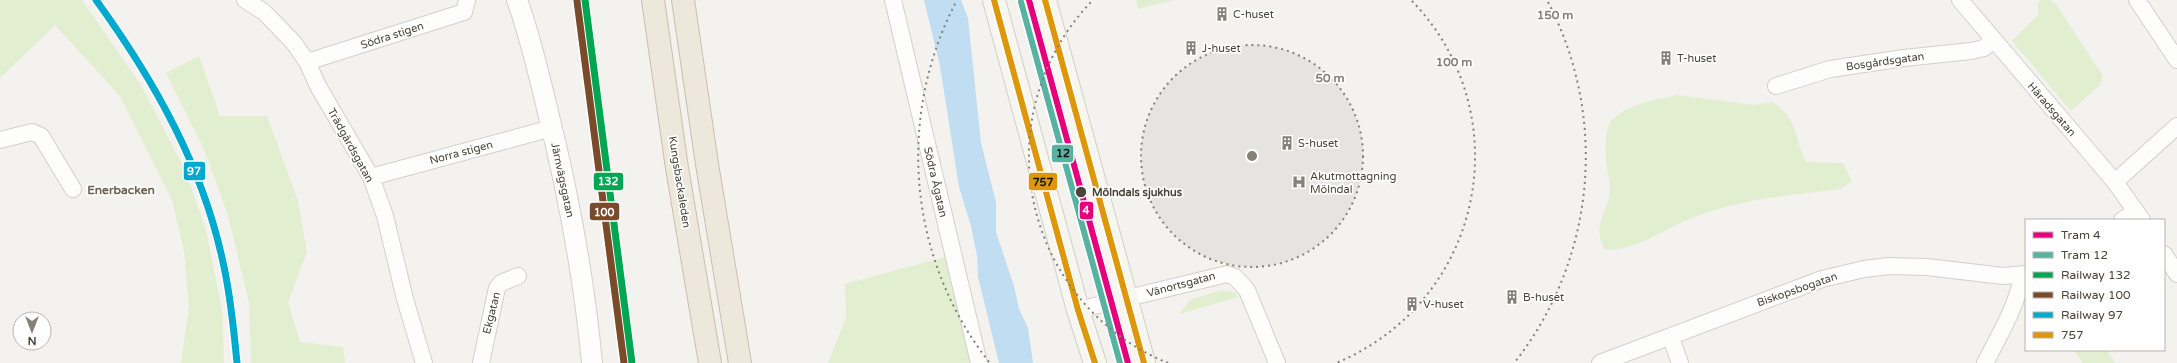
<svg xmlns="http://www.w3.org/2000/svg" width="2177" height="363" font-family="'Varela Round',sans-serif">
	<rect width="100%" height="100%" fill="#f4f2ee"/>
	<g fill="#e1eecf">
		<polygon points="0,0 82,0 142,87 185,170 206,230 222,310 224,363 181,363 189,307 184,251 172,200 120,96 55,25 0,78"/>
		<polygon points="1136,0 1173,0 1138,9"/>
		<polygon points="2041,0 2051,0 2056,4 2103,76 2100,85 2071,111 2012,41 2038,15 2038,4"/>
		<polygon points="199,56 220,116 267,116 298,201 307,252 288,302 300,342 343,347 345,363 251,363 249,303 228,215 205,152 166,73"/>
		<path d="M1677,95l77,10 19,-3c5,4 10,8 14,13 10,13 11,32 19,47l37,1 9,18 -11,8c-49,6 -103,10 -149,29 -30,12 -54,32 -87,32 -15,-27 4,-36 5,-61 0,-10 -4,-20 -4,-30 -1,-12 -2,-33 8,-41 17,-15 42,-18 63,-23z"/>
		<polygon points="945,257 971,363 828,363 846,318 845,284"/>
		<polygon points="1221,290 1235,292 1238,297 1179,314 1190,300"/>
		<polygon points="2074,350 2107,350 2115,363 2083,363"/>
	</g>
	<polygon fill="#c0ddf1" points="924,0 961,0 968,18 981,143 996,202 996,232 1014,286 1019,309 1028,328 1033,363 999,363 978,277 977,256 971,226 959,187 940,66"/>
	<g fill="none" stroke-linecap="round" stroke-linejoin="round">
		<defs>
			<g id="minor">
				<polyline points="245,0 264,12 294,43 307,62 318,86 371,177 385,216 405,299 424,363"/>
				<polyline points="893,0 979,363"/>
				<polyline points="1960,0 2115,182 2142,220"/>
				<polyline points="2137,0 2177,60"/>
				<polyline points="307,62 464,12 467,0"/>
				<polyline points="1776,86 1830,69 1904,58 1971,51 1984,48 1993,40"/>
				<polyline points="0,140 32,132 41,136 73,189"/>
				<polyline points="371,177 552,128"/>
				<polyline points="2115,182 2177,126"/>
				<polyline points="2122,220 2136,211"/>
				<polyline points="2164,254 2177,274"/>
				<polyline points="1078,310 1227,274 1235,277 1247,290 1277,363"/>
				<polyline points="1671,338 1680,363"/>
				<polyline points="481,363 497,288 501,283 518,276"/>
				<polyline points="1600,363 1822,279 1864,269 1889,266 1927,267 2003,276 2026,274"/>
				<path d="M1985,363c14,-27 32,-57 37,-87"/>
			</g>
			<path id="tertiary" d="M517,0c13,35 21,72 30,108 21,84 37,169 45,255"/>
			<g id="secondary">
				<polyline points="994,0 1078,310 1095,363"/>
				<polyline points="1045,0 1144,363"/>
			</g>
			<g id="motorway">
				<polyline points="653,0 677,168 710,363"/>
				<polyline points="683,0 707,164 740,363"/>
			</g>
		</defs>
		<use href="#minor" stroke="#d2d0cb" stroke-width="18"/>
		<use href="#tertiary" stroke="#d2d0cb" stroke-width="22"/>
		<use href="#secondary" stroke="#d3cfc5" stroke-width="24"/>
		<use href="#motorway" stroke="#ccbfa9" stroke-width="24"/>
		<use href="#minor" stroke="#fdfdfc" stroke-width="16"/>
		<use href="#tertiary" stroke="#fdfdfc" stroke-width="20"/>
		<use href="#secondary" stroke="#f7f6f1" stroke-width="22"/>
		<use href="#motorway" stroke="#ede8db" stroke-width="22"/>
		<defs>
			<g id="bus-1">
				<polyline points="994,0 1078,310 1095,363"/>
				<polyline points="1045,0 1144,363"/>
			</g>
		</defs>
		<use href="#bus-1" stroke="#fff" stroke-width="9"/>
		<use href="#bus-1" stroke="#dd9709" stroke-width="6"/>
		<defs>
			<polyline id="rail-1" points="585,0 632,363"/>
			<polyline id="rail-2" points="577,1 624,363"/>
			<path id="rail-3" d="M96,0c58,80 108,168 128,267 7,32 10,64 13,96"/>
		</defs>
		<use href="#rail-1" stroke="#fff" stroke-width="10"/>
		<use href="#rail-2" stroke="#fff" stroke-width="10"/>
		<use href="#rail-3" stroke="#fff" stroke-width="10"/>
		<use href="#rail-1" stroke="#00a651" stroke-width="7"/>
		<use href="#rail-2" stroke="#7a4b2a" stroke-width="7"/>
		<use href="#rail-3" stroke="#00a9ce" stroke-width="7"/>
		<defs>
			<polyline id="tram-1" points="1029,0 1128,363"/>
			<polyline id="tram-2" points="1021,2 1120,363"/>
		</defs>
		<use href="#tram-1" stroke="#fff" stroke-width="9"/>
		<use href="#tram-2" stroke="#fff" stroke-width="9"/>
		<use href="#tram-1" stroke="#e5007d" stroke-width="6"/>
		<use href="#tram-2" stroke="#56b3a2" stroke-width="6"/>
	</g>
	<circle cx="1252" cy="156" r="111" fill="#868178" fill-opacity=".12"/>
	<g fill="none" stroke="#868178" stroke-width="2" stroke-dasharray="2 4">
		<circle cx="1252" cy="156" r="111"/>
		<path d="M1168 363A223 223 0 0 1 1092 1M1412 1A223 223 0 0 1 1336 363"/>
		<path d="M989 362A334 334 0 0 1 956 2M1548 2A334 334 0 0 1 1515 362"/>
	</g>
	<defs>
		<symbol id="building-bare" viewBox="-9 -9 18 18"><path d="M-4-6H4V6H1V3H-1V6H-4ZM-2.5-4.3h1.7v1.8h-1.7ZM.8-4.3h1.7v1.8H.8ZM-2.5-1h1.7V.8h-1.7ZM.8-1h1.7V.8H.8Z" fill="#868178" stroke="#fff" stroke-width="2.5" paint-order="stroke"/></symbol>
		<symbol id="hospital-bare" viewBox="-9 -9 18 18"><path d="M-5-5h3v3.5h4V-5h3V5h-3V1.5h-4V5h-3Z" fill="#868178" stroke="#fff" stroke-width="2.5" paint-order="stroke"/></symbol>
	</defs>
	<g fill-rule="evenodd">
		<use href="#building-bare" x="1212" y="4" width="20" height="20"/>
		<use href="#building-bare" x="1181" y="38" width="20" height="20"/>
		<use href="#building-bare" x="1656" y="48" width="20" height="20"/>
		<use href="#building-bare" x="1277" y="133" width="20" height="20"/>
		<use href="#hospital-bare" x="1289" y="172" width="20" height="20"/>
		<use href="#building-bare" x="1502" y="287" width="20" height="20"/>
		<use href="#building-bare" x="1402" y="294" width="20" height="20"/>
	</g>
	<circle fill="#4b4439" stroke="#fff" stroke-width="1.5" cx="1081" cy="192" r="6"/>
	<g text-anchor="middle" stroke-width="3.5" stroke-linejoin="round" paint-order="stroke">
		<g font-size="11" fill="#4b4439" stroke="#fff" text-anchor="start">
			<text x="1233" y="18">C-huset</text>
			<text x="1202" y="52">J-huset</text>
			<text x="1677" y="62">T-huset</text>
			<text x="1298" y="147">S-huset</text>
			<text x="1310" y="180">Akutmottagning<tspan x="1310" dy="13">Mölndal</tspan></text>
			<text x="1523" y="301">B-huset</text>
			<text x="1423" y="308">V-huset</text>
		</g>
		<g font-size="11" fill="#4b4439" stroke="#fff">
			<text transform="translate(392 35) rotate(-18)" y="4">Södra stigen</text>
			<text transform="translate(1885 61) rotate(-8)" y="4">Bosgårdsgatan</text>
			<text transform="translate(2052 109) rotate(49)" y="4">Häradsgatan</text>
			<text transform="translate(351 145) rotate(61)" y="4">Trädgårdsgatan</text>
			<text transform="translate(461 152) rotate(-15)" y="4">Norra stigen</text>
			<text transform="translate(563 180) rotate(78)" y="4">Järnvägsgatan</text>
			<text transform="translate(680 182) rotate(81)" y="4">Kungsbackaleden</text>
			<text transform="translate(936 182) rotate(77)" y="4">Södra Ågatan</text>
			<text transform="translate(1181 284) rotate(-15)" y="4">Vänortsgatan</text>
			<text transform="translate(1797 289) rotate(-19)" y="4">Biskopsbogatan</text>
			<text transform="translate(491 313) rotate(-76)" y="4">Ekgatan</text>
		</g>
		<g font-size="11" font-weight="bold" fill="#4b4439" stroke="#fff" text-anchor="start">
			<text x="1092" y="196">Mölndals sjukhus</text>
		</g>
		<g font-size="12" font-weight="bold" fill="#6e6250" stroke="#fff">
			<text x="121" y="194">Enerbacken</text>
		</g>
	</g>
	<circle cx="1252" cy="156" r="6" fill="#868178" stroke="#fff" stroke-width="2"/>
	<g font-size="12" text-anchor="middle" font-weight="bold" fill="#868178" stroke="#fff" stroke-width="3.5" stroke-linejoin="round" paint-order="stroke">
		<text x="1555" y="19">150 m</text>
		<text x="1454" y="66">100 m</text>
		<text x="1330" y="82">50 m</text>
	</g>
	<g stroke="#fff" stroke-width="1.5">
		<rect x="1051" y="144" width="23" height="19" rx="4" fill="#56b3a2"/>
		<rect x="183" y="161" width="23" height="20" rx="4" fill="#00a9ce"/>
		<rect x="593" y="172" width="31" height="19" rx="4" fill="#00a651"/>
		<rect x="1028" y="172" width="30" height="19" rx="4" fill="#dd9709"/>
		<rect x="1079" y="201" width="15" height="19" rx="4" fill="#e5007d"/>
		<rect x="589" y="202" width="31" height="19" rx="4" fill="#7a4b2a"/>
	</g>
	<g font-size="11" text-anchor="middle" font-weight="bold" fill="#fff">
		<text x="194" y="175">97</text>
		<text x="608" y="185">132</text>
		<text x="1086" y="214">4</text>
		<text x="604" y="216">100</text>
	</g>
	<g font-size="11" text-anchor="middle" font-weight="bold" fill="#111">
		<text x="1063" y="157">12</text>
		<text x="1043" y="186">757</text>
	</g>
	<rect x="2025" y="219" width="140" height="132" fill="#ffffff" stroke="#b7b4b0"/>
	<rect x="2033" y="232" width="20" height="6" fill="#e5007d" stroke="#b7b4b0"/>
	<text x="2061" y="239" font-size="12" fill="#4b4439">Tram 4</text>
	<rect x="2033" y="252" width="20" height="6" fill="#56b3a2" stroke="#b7b4b0"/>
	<text x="2061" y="259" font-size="12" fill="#4b4439">Tram 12</text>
	<rect x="2033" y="272" width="20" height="6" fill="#00a651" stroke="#b7b4b0"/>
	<text x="2061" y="279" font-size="12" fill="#4b4439">Railway 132</text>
	<rect x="2033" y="292" width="20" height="6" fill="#7a4b2a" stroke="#b7b4b0"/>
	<text x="2061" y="299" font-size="12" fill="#4b4439">Railway 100</text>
	<rect x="2033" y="312" width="20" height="6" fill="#00a9ce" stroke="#b7b4b0"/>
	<text x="2061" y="319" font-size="12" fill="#4b4439">Railway 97</text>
	<rect x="2033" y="332" width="20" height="6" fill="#dd9709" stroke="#b7b4b0"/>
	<text x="2061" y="339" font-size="12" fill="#4b4439">757</text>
	<g transform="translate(32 331) rotate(180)"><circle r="19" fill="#ffffff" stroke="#b7b4b0"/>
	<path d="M0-3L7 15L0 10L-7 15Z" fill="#868178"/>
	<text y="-6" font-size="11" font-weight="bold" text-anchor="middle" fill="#4b4439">N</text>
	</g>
</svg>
